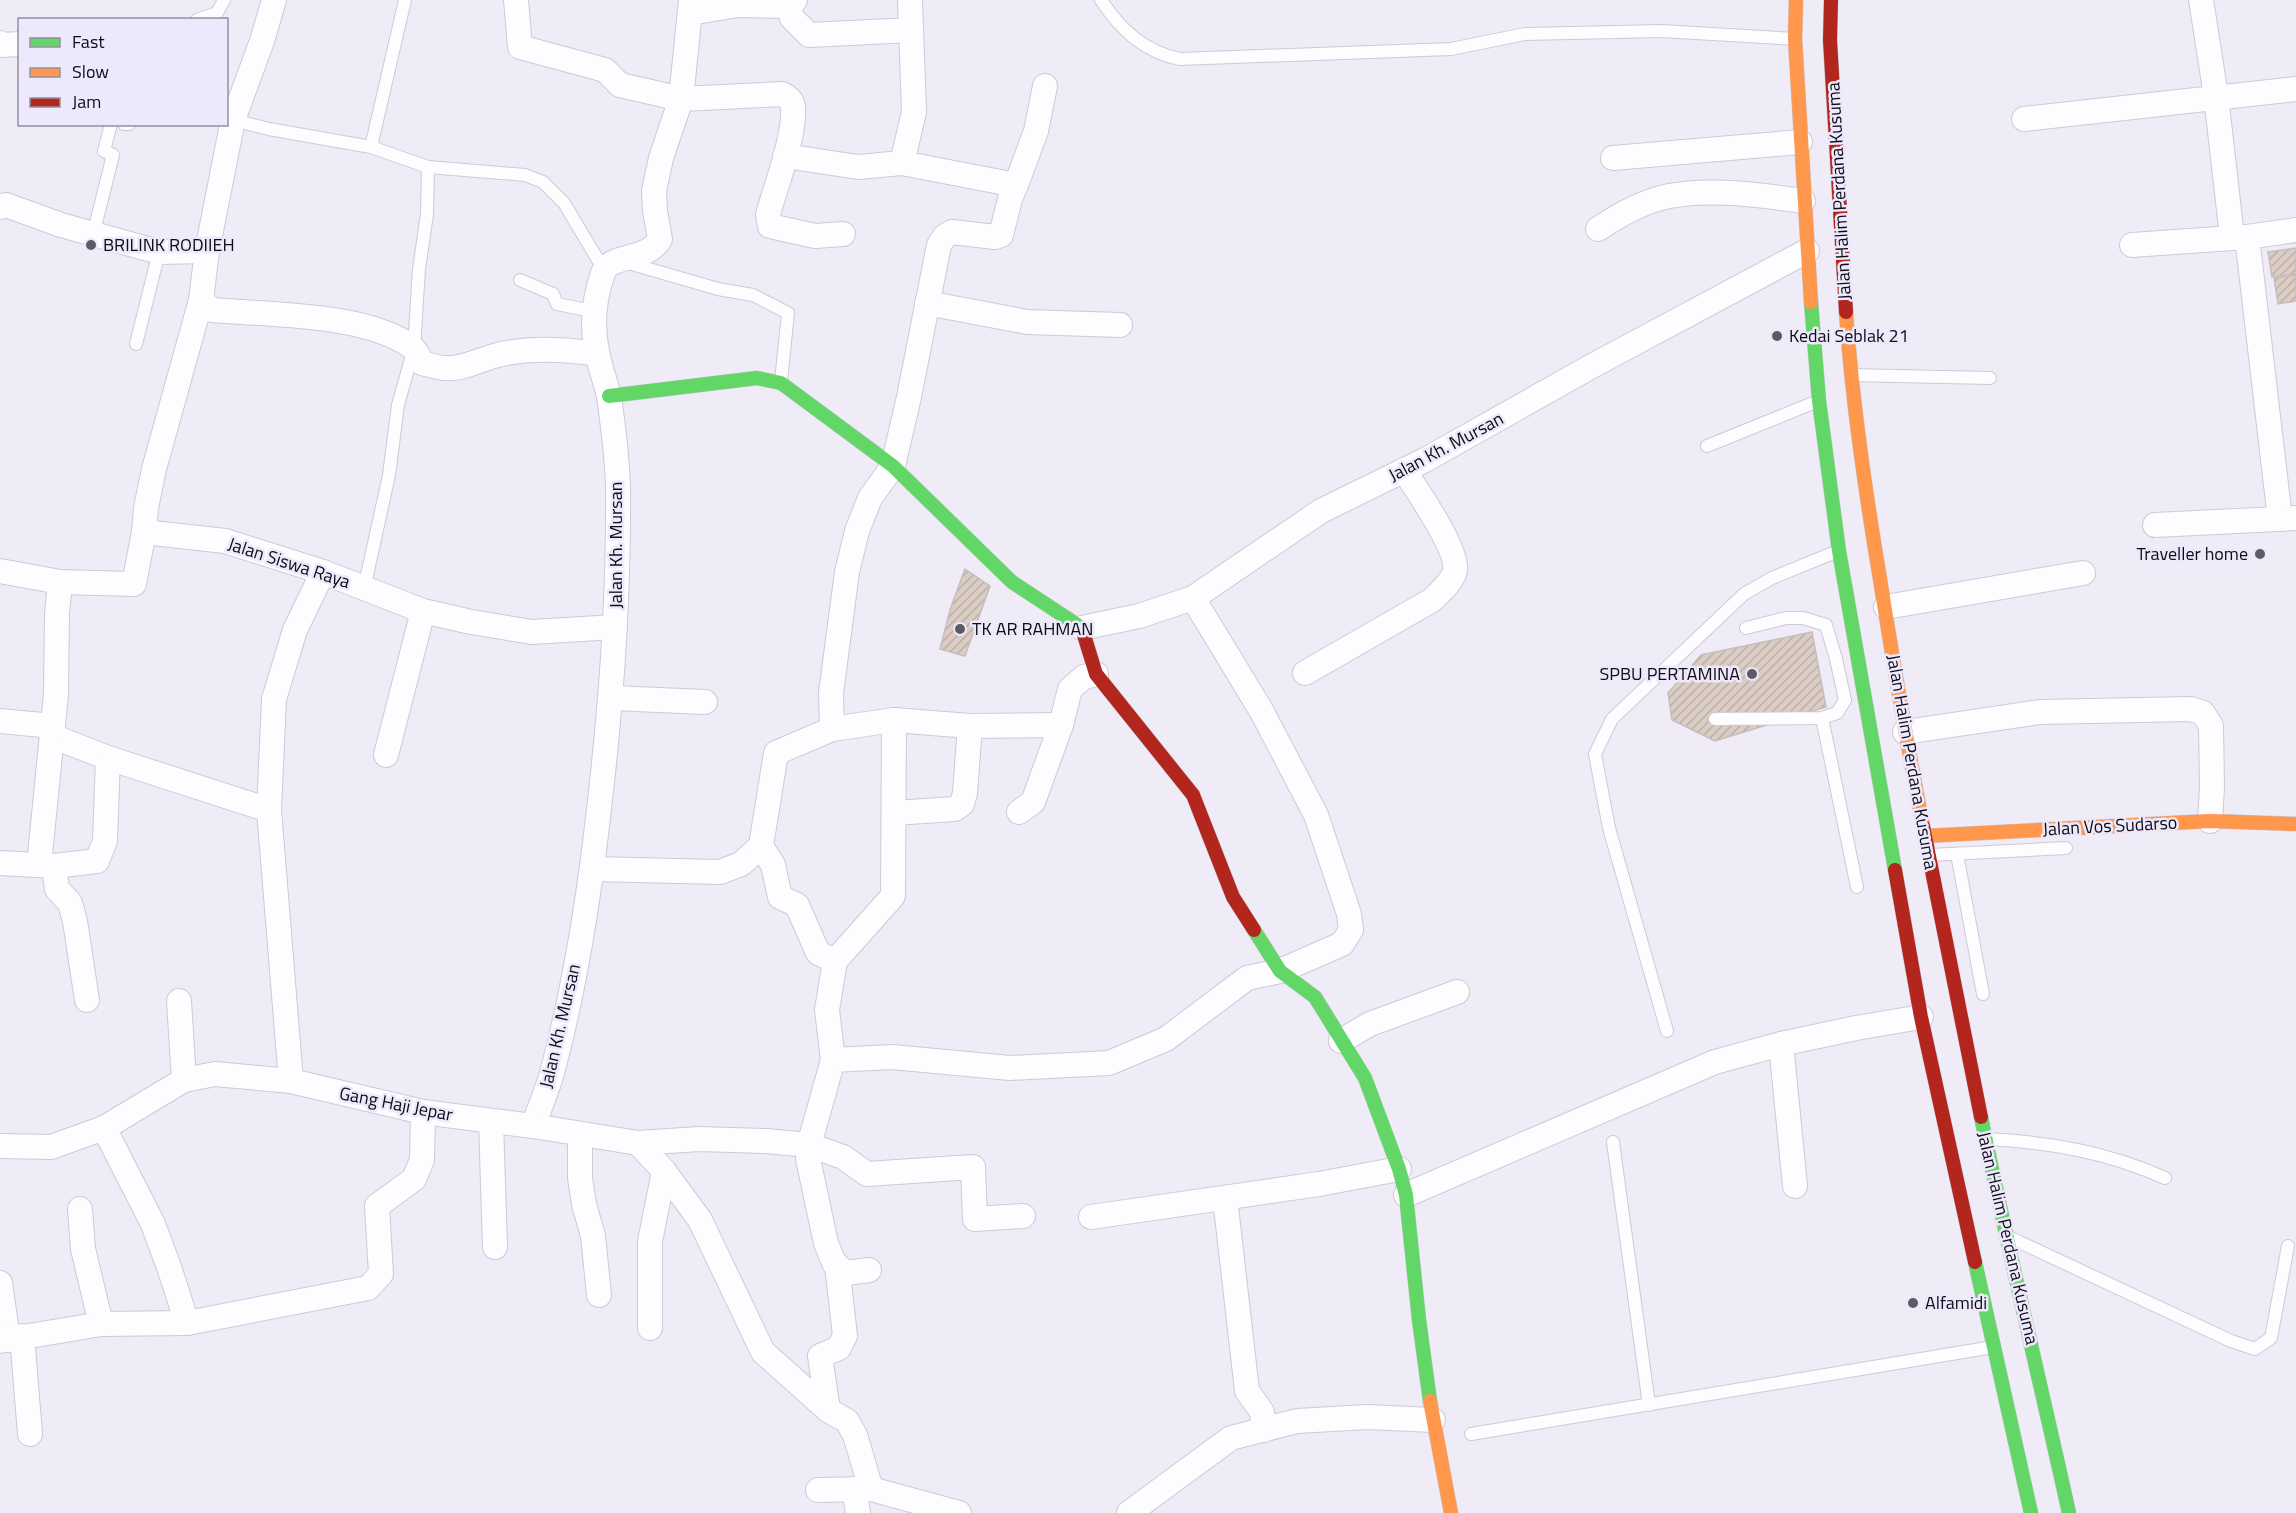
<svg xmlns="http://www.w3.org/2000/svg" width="2296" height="1513" font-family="'Titillium Web',sans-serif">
	<defs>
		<pattern id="building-hatch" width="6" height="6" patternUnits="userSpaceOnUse" patternTransform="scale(1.5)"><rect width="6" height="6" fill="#dccdc4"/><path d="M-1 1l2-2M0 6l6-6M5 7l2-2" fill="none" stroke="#bcafa8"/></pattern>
	</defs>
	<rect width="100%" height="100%" fill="#efecf7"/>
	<g fill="url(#building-hatch)" stroke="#c4bebf" stroke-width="1.5">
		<polygon points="2296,248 2296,274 2272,277 2268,252"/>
		<polygon points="2296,275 2296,301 2278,304 2274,278"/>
		<polygon points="965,569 990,586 965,656 940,649 950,610"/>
		<polygon points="1812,632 1826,707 1715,741 1672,720 1668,693 1701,655"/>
	</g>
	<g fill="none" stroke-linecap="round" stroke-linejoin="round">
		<defs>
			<g id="lane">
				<path d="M1101,0c19,29 43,52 79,59l271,-10 74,-15 137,-3 133,8"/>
				<polyline points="197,20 217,13 224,0"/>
				<polyline points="233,120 269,129 371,147 428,167 525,175 543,182 564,203 604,270"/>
				<polyline points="124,124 129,124"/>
				<polyline points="371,147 405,0"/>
				<polyline points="93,235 113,155 104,151 111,124"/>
				<polyline points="625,262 718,289 753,295 788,313 781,381"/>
				<polyline points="520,280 553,294 557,304 592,311"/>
				<polyline points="136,344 159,252"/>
				<polyline points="1851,375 1990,378"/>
				<polyline points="1707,446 1818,401"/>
				<polyline points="364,589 389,475 398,405 414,348 419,269 427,214 428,167"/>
				<polyline points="1822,718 1857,887"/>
				<polyline points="1715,719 1822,718 1837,713 1845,700 1836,659 1826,625 1803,618 1786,618 1746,628"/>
				<polyline points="1957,854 1983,994"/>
				<polyline points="1930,855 2066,848"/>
				<polyline points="1667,1031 1609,828 1595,754 1612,719 1744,594 1772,578 1838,551"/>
				<path d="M1986,1139c63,3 121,13 179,39"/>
				<polyline points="1613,1142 1649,1405"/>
				<polyline points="2011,1238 2231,1341 2255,1349 2271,1338 2288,1246"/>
				<polyline points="1471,1434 1993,1347"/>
			</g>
			<g id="street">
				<path d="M516,0l4,47 85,23 15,15 61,14 101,-5c6,3 11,7 11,14 2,28 -17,78 -25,106l2,12 45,10 28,-2"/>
				<polyline points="2201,0 2216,96 2232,237"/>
				<polyline points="789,4 792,18 809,35 911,30"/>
				<polyline points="690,13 738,5 783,6 795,0"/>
				<polyline points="0,43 1,45 20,44"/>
				<polyline points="2024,119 2296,89"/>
				<polyline points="785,156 858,167 902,163"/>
				<polyline points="1613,158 1800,142"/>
				<polyline points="1016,185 1036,131 1045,86"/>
				<polyline points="0,207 6,205 61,225 159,252 207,251"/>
				<path d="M1598,229c21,-14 46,-28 71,-33 43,-8 92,-1 134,5"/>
				<polyline points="2247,237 2280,519"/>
				<polyline points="2132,245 2247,237 2296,230"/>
				<path d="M201,300l11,10c57,5 154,3 200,37 5,4 7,11 10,16 8,2 15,5 23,5 16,2 34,-8 49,-12 33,-9 70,-7 103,-2"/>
				<polyline points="927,303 1027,322 1120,325"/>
				<polyline points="2155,525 2296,518"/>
				<polyline points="144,532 146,508 154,469 201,300 207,251 233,120 262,41 274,0"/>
				<polyline points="0,571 60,582 134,584 144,532 225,541 323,572 423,611 471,622 532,632 615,627"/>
				<polyline points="1886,607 2083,573"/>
				<polyline points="1082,628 1139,616 1193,598 1321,511 1425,460 1592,366 1807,251"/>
				<path d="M1305,673l127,-73c8,-8 20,-18 23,-29 4,-21 -39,-82 -51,-101"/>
				<polyline points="612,698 705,702"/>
				<polyline points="0,721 53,726"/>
				<polyline points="832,729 831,693 847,572 857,531 870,498 893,466 909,397 939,245 945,236 952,232 995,237 1001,235 1010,199 1016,185 902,163 914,112 910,0"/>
				<polyline points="1905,732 2040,712 2191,709 2203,713 2211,726 2212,787 2210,821"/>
				<polyline points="52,736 108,758 269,810"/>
				<polyline points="386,755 423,611"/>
				<polyline points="1019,812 1033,802 1061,725 1070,689 1084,677 1096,674"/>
				<polyline points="894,813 955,809 962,804 965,793 970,726"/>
				<polyline points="0,863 54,866 97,861 105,841 108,758"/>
				<polyline points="39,865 56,694 57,614 60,582"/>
				<polyline points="54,866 57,889 70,903 75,921 87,1000"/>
				<polyline points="593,869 720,872 741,864 761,846"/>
				<polyline points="835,961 818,953 797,905 780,897 773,865 761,846 776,753 832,729 894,720 970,726 1061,725"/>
				<polyline points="179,1001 184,1080"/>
				<polyline points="1341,1041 1370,1024 1457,992"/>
				<polyline points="1781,1044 1795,1186"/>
				<polyline points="833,1060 827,1010 835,961 893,896 894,720"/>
				<polyline points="291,1081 269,810 274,699 295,630 323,572"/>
				<polyline points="491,1121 495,1247"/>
				<path d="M533,1126c6,-17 14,-35 19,-53 24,-89 38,-181 48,-273 12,-104 19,-209 18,-314 -1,-29 -5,-61 -9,-89 -3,-14 -8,-27 -11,-41 -7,-29 -5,-55 5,-83 7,-20 44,-11 57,-34l-5,-28 -1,-20 7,-33 20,-59 10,-99"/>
				<polyline points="104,1128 153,1224 170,1270 187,1323"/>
				<polyline points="580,1134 580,1178 584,1204 593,1236 599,1295"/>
				<polyline points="638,1143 664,1171 700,1220 763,1352 828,1410 847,1421 855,1435 871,1489"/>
				<polyline points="0,1146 51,1147 104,1128 184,1080 215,1074 291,1081 423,1112 533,1126 638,1143 699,1139 766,1141 809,1145 843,1157 867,1174 973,1167 975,1219 1023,1216"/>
				<polyline points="1406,1195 1715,1062 1781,1044 1856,1028 1921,1017"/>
				<polyline points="1225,1198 1247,1391 1262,1412 1264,1430"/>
				<polyline points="80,1209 83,1249 101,1324"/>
				<polyline points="1091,1217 1319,1184 1399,1169"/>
				<polyline points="869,1270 846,1273 834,1263 826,1243 808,1159 809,1145 833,1060 892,1057 1010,1068 1109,1063 1166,1039 1247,978 1280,971 1342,944 1351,930 1349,914 1316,815 1262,712 1193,598"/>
				<polyline points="0,1283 8,1340"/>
				<polyline points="650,1328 650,1241 664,1171"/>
				<polyline points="22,1336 30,1434"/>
				<polyline points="0,1341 101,1324 187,1323 368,1288 381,1274 377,1206 414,1179 422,1160 423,1112"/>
				<polyline points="828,1410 820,1356 839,1348 845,1336 837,1265"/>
				<polyline points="854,1489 858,1513"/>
				<polyline points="818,1490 871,1489 959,1513"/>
				<polyline points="1129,1513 1231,1438 1297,1421 1367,1417 1433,1420"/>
			</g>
			<g id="fast">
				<polyline points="1811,302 1819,401 1839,551 1895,870"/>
				<polyline points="609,396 757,378 781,383 893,466 1012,582 1082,628 1084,635"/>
				<polyline points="1254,930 1280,971 1315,997 1365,1078 1399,1169 1406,1195 1419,1320 1430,1401"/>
				<path d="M1981,1117c27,133 59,264 88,396"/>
				<polyline points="1975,1262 2031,1513"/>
			</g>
			<g id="slow">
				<polyline points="1796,0 1795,39 1811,302"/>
				<path d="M1846,312c6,90 19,178 34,267 13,82 27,165 43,247"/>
				<polyline points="1925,836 2210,821 2296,824"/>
				<polyline points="1430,1401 1451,1513"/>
			</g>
			<g id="jam">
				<polyline points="1831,0 1830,40 1846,312"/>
				<polyline points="1084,635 1096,674 1193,795 1233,897 1254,930"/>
				<polyline points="1923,826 1981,1117"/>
				<polyline points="1895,870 1921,1017 1975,1262"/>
			</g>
		</defs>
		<use href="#lane" stroke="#cdcad5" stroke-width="14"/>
		<use href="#street" stroke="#cdcad5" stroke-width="26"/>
		<use href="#fast" stroke="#cdcad5" stroke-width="15"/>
		<use href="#slow" stroke="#cdcad5" stroke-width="15"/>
		<use href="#jam" stroke="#cdcad5" stroke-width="15"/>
		<use href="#lane" stroke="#fdfcfe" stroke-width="12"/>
		<use href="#street" stroke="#fdfcfe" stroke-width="24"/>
		<use href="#fast" stroke="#63d668" stroke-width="14"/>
		<use href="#slow" stroke="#ff974d" stroke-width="14"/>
		<use href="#jam" stroke="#b3261e" stroke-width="14"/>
	</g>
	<g fill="#5d5a65" stroke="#ede8fb" stroke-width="2">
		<circle cx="91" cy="245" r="6"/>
		<circle cx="1777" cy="336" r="6"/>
		<circle cx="2260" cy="554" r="6"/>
		<circle cx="960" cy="629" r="6"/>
		<circle cx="1752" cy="674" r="6"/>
		<circle cx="1913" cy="1303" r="6"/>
	</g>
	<g text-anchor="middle" stroke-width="5" stroke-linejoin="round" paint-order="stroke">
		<g font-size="18" fill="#0f0c16" stroke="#ede8fb">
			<text transform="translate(1839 191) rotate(-93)" y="6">Jalan Halim Perdana Kusuma</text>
			<text transform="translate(1446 447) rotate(-28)" y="6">Jalan Kh. Mursan</text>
			<text transform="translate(616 545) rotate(-90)" y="6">Jalan Kh. Mursan</text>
			<text transform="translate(289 563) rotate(18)" y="6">Jalan Siswa Raya</text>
			<text transform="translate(1912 762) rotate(80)" y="6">Jalan Halim Perdana Kusuma</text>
			<text transform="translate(2110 826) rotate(-3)" y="6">Jalan Vos Sudarso</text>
			<text transform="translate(560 1026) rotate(-77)" y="6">Jalan Kh. Mursan</text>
			<text transform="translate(396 1104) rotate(11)" y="6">Gang Haji Jepar</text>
			<text transform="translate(2008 1238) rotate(77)" y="6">Jalan Halim Perdana Kusuma</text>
		</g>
		<g font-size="18" fill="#0f0c16" stroke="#ede8fb" text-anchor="start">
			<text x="103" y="251">BRILINK RODIIEH</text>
			<text x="1789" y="342">Kedai Seblak 21</text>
			<text x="2248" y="560" text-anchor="end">Traveller home</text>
			<text x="972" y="635">TK AR RAHMAN</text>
			<text x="1740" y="680" text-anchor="end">SPBU PERTAMINA</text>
			<text x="1925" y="1309">Alfamidi</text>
		</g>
	</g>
	<rect x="18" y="18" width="210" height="108" fill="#ede8fb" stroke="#94909f" stroke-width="1.5"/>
	<rect x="30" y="38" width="30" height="9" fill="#63d668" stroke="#94909f" stroke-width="1.5"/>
	<text x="72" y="48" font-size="18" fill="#0f0c16">Fast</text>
	<rect x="30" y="68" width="30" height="9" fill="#ff974d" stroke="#94909f" stroke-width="1.5"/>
	<text x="72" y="78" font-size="18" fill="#0f0c16">Slow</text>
	<rect x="30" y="98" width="30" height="9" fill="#b3261e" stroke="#94909f" stroke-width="1.5"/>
	<text x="72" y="108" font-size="18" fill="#0f0c16">Jam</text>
</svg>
